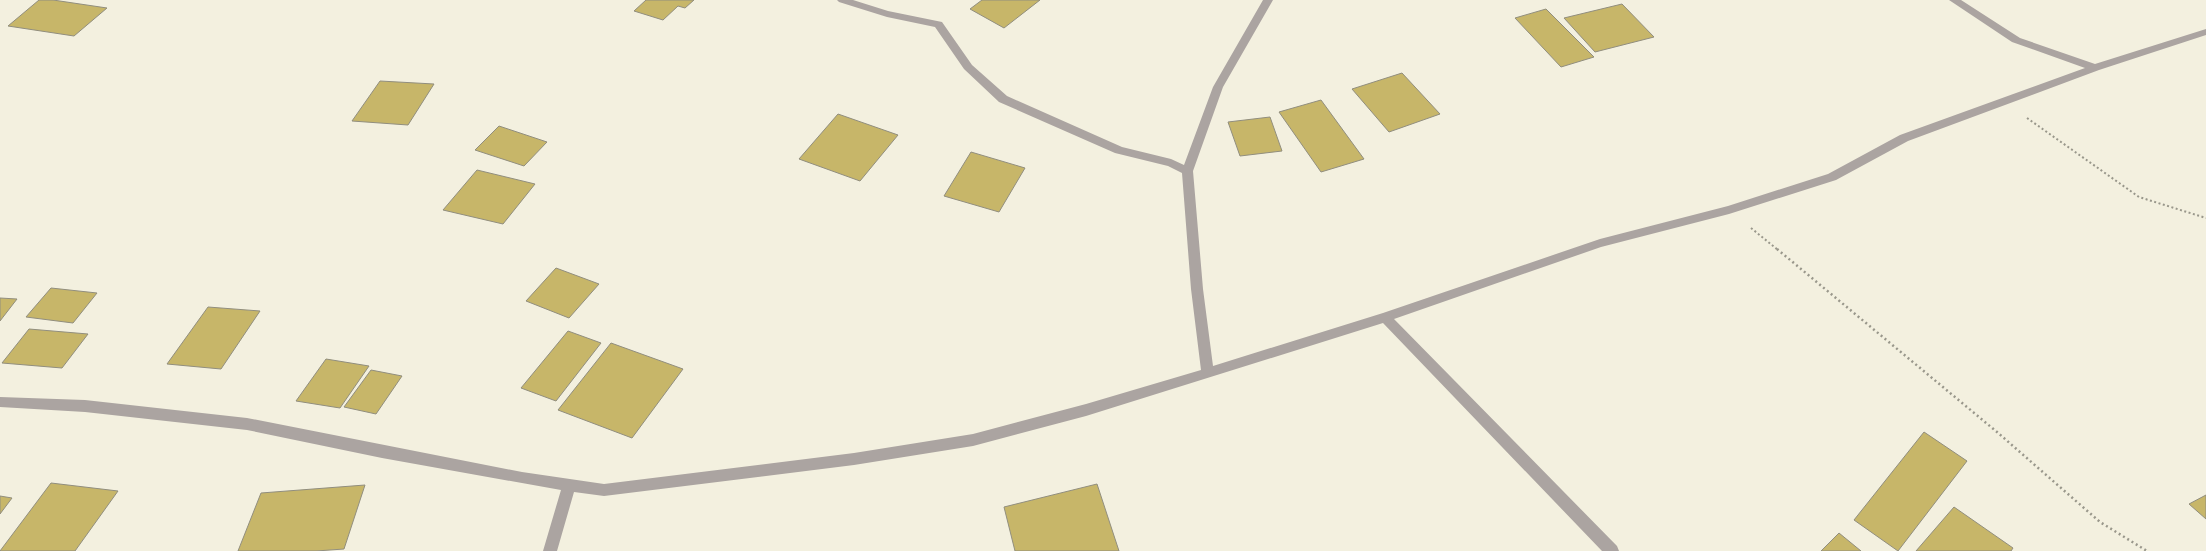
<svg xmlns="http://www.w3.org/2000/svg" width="2206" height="551" font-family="'Roboto Serif',serif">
	<rect width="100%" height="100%" fill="#f3f0df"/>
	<g fill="#c7b669" stroke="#918e7e">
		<polygon points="39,0 53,0 107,8 74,36 8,26"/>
		<polygon points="646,0 694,0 685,8 678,6 663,20 634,11"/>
		<polygon points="982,0 1040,0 1004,28 970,9"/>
		<polygon points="1622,4 1654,37 1595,52 1564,18"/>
		<polygon points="1546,9 1594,57 1561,67 1515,18"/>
		<polygon points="1402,73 1440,114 1389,132 1352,89"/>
		<polygon points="380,81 434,84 408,125 352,121"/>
		<polygon points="1321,100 1364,159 1321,172 1279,112"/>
		<polygon points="838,114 898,135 860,181 799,159"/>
		<polygon points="1270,117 1282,151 1240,156 1228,122"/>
		<polygon points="499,126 547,142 524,166 475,150"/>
		<polygon points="971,152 1025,168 999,212 944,196"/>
		<polygon points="477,170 535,184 503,224 443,210"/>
		<polygon points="556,268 599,284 569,318 526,301"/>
		<polygon points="51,288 97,293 73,323 26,317"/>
		<polygon points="0,298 17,299 0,321"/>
		<polygon points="208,307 260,311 221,369 167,364"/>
		<polygon points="29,329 88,334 62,368 2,363"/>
		<polygon points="568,331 601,343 556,401 521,388"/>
		<polygon points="611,343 683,369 632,438 558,410"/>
		<polygon points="326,359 369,366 340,408 296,401"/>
		<polygon points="371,370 402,376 376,414 344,407"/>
		<polygon points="1924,432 1967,461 1898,551 1854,520"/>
		<polygon points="51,483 118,491 75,551 0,551"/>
		<polygon points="1097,484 1119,551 1015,551 1004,507"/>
		<polygon points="365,485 344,549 316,551 238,551 261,493"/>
		<polygon points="2206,495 2206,519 2189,504"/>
		<polygon points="0,496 12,498 0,514"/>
		<polygon points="1954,507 2013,548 2011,551 1916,551"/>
		<polygon points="1839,533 1861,551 1821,551"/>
	</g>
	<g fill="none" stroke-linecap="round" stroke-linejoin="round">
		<g stroke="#99978b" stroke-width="2" stroke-dasharray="2 2.5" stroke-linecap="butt">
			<polyline points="2027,118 2139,197 2206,218"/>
			<polyline points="1751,228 1778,250"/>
		</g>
		<polyline stroke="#99978b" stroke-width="2.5" stroke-dasharray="2 3" stroke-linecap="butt" points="1777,249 1997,432 2100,522 2147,551"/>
		<polygon fill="#aba4a1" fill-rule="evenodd" points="837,0 853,0 888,11 942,22 972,65 1007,96 1122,147 1171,159 1184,165 1213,87 1263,0 1273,0 1223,87 1193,171 1203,289 1213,366 1383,313 1600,239 1728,206 1828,174 1900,135 2085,68 2012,42 1949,0 1961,0 2020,38 2095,64 2206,29 2206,35 2099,70 1908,141 1836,180 1729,214 1601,247 1394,319 1617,546 1619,551 1602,551 1383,323 1086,416 973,446 854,465 604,496 574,492 557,551 543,551 561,490 382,458 247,430 85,412 0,407 0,397 85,400 247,418 522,472 604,484 854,453 973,434 1086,404 1201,370 1191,289 1182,173 1168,166 1115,153 999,102 964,69 935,27 887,17 839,2"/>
	</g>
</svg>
